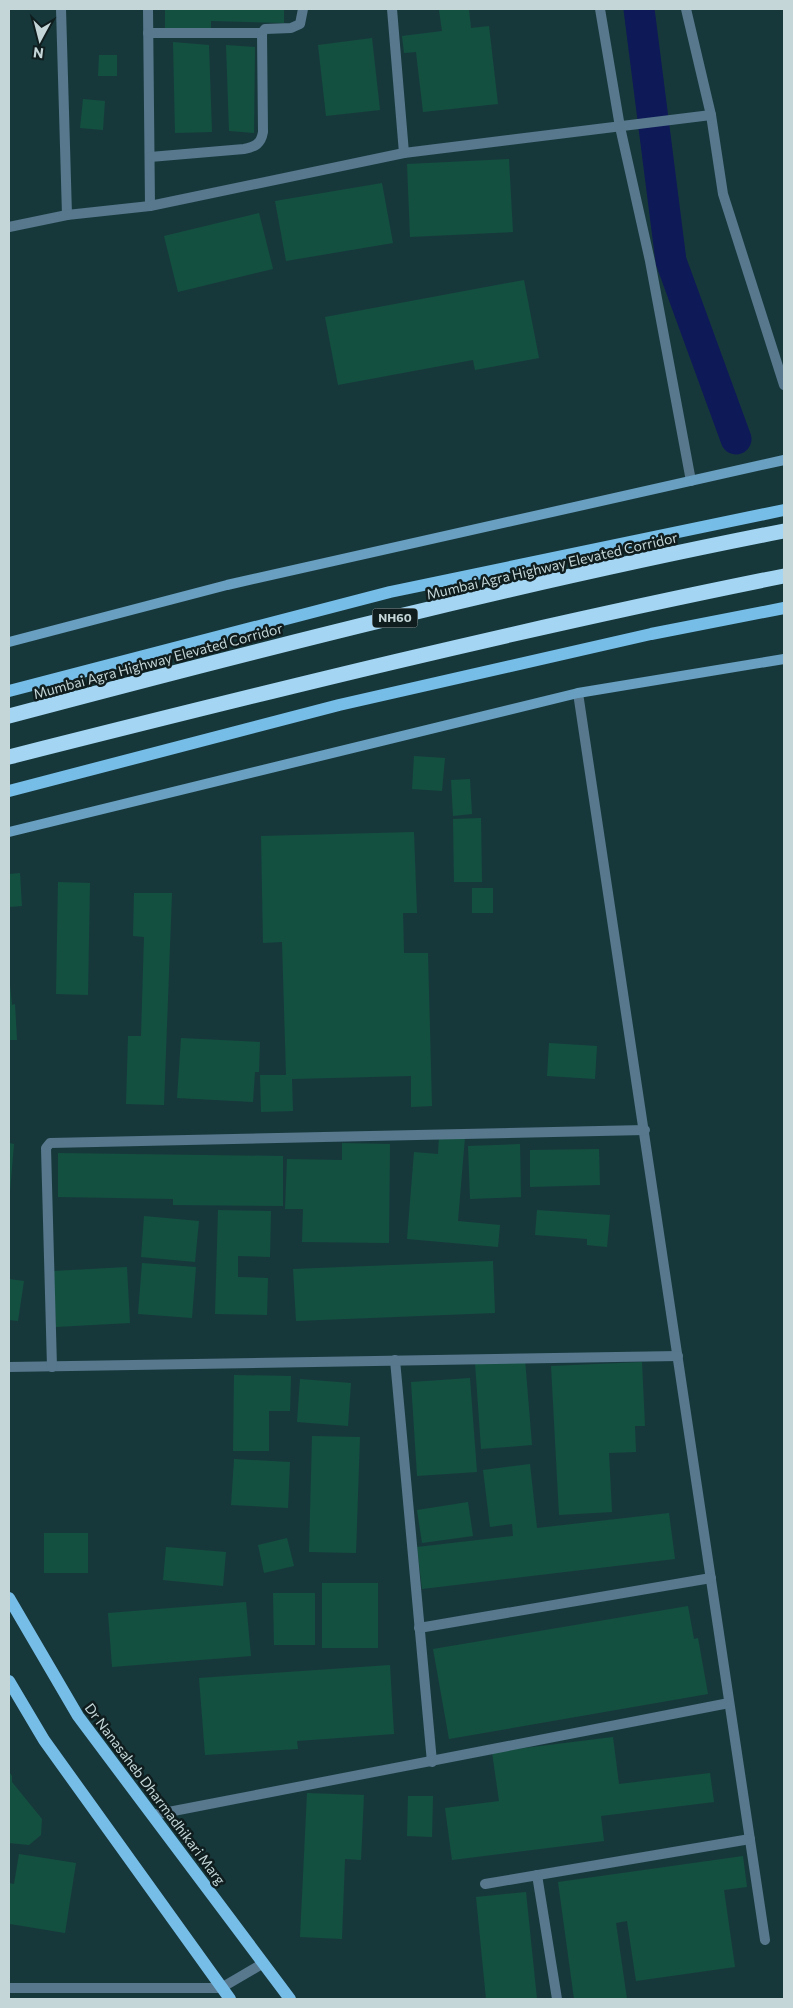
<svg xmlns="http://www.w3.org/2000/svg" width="793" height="2008" font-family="Commissioner,sans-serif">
	<rect width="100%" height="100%" fill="#17383b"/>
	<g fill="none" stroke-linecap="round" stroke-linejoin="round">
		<polyline stroke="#0e1957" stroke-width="31" points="639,9 671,261 736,439"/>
	</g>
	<g fill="#145040">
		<polygon points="165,9 284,9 284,23 211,21 211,29 165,28"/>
		<polygon points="469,9 471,28 489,26 498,104 423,112 416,52 404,53 402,36 442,31 439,10"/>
		<polygon points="372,38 380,110 326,116 318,45"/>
		<polygon points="173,42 209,45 212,132 175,133"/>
		<polygon points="226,45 255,47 254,133 229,131"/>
		<polygon points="99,55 117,55 117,76 98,76"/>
		<polygon points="83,99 105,101 103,130 80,128"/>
		<polygon points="509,159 513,232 410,237 407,164"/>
		<polygon points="382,183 393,243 286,261 275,201"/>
		<polygon points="259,213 273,269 178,292 164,236"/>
		<polygon points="524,280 539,358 475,370 473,360 338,385 325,317"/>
		<polygon points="414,756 445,758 442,791 412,789"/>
		<polygon points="470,779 472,814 453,816 451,780"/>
		<polygon points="481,818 482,882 454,882 453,819"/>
		<polygon points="414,832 417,913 403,913 404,953 428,953 432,1106 411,1107 411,1076 292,1079 293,1111 261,1112 260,1075 286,1075 282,942 263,943 261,836"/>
		<polygon points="20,873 22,906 9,907 9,874"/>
		<polygon points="58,882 90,883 88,995 56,994"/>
		<rect x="472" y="888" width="21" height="25"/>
		<polygon points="134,893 172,893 164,1105 126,1104 128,1036 141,1036 144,937 133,936"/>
		<polygon points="9,975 12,1005 15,1004 17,1040 9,1040"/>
		<polygon points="181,1038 260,1042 259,1072 255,1072 253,1102 177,1098"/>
		<polygon points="549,1043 597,1046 595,1079 547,1076"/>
		<polygon points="439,1135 465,1137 458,1221 500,1225 498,1247 407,1239 414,1152 438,1154"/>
		<polygon points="9,1143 14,1144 10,1192 9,1192"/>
		<polygon points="342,1143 390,1144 389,1243 302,1242 303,1209 285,1209 287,1159 342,1160"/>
		<polygon points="520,1144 521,1197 470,1199 468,1146"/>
		<polygon points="599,1149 600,1185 530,1187 530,1150"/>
		<polygon points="58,1153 283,1156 283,1206 173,1205 173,1199 58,1197"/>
		<polygon points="218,1210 271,1211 270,1257 238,1256 238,1277 268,1278 267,1315 215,1314"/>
		<polygon points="537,1210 610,1215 607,1247 587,1245 587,1239 535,1235"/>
		<polygon points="144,1216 199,1221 195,1262 141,1257"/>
		<polygon points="493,1261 495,1313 296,1321 293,1269"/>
		<polygon points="142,1263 196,1267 192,1318 138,1314"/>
		<polygon points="127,1267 130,1323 56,1327 53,1271"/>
		<polygon points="9,1279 24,1281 18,1321 9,1320"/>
		<polygon points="525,1359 532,1445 481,1449 475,1363"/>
		<polygon points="642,1362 645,1426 635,1426 636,1452 609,1453 612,1512 559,1515 551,1366"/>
		<polygon points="234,1375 291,1376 290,1411 269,1411 269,1451 233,1451"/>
		<polygon points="470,1378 477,1472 417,1476 411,1382"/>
		<polygon points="300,1379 351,1383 348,1426 297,1422"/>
		<polygon points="312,1436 360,1437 356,1553 309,1552"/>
		<polygon points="234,1459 290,1462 288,1508 231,1505"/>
		<polygon points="530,1464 537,1528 669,1513 675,1559 422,1589 417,1547 513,1536 512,1524 490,1527 483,1470"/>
		<polygon points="468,1502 473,1536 422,1543 417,1510"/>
		<rect x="44" y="1533" width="44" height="40"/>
		<polygon points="287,1538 294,1566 264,1573 258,1545"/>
		<polygon points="166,1547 226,1552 223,1586 163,1580"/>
		<rect x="322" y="1583" width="56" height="65"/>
		<polygon points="273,1593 315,1593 315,1645 274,1645"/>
		<polygon points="246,1602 251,1656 112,1667 108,1613"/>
		<polygon points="688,1606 694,1639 698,1638 708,1694 449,1739 433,1649"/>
		<polygon points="390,1665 394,1734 297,1741 298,1749 205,1755 199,1678"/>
		<polygon points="613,1737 619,1784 710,1773 714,1802 601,1816 604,1841 452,1860 445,1808 499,1801 492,1752"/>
		<polygon points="9,1772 12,1776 12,1782 42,1819 41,1835 29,1845 9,1843"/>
		<polygon points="307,1793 364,1795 361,1860 345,1859 342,1939 300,1937"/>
		<polygon points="408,1796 433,1796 432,1837 407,1836"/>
		<polygon points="19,1854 76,1863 65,1933 10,1924 9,1928 9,1883 14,1884"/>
		<polygon points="743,1856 747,1887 724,1890 735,1967 636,1981 627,1921 616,1923 627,1999 574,1999 558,1882"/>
		<polygon points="526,1892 537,1999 486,1999 476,1897"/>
	</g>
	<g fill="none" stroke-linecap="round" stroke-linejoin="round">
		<g stroke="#57788d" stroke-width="10">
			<polyline points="61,9 67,215"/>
			<polyline points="148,9 150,206"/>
			<polyline points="392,9 404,153"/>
			<polyline points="600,9 620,127 650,261 691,481"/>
			<polyline points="686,9 711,115 723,194 784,385"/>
			<polyline points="148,33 262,33"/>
			<path d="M150,157l94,-8c11,-2 17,-5 19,-17l-1,-99 3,-4 26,-1 9,-4 3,-15"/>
			<polyline points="9,227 67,215 150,206 404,153 711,115"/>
			<polyline points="578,693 765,1940"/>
			<polyline points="395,1360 432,1762"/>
			<polyline points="9,1367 678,1356"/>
			<polyline points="52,1367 46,1148 50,1143 645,1130"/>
			<polyline points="419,1628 711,1578"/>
			<polyline points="153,1815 729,1703"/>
			<polyline points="537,1875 557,1999"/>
			<polyline points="485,1884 750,1839"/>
			<polyline points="9,1988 221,1988 262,1964"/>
		</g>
		<g stroke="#699fc0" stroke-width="10">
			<polyline points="9,642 227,585 784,460"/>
			<polyline points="9,832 578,693 784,659"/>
		</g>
		<g stroke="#76bde8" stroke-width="12">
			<polyline points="9,691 390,592 784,510"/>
			<polyline points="9,791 339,705 651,634 784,608"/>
			<polyline points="9,1598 78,1716 290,1999"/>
			<polyline points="9,1681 44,1740 230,1999"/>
		</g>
		<g stroke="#a4d5f3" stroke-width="15">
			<path d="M9,716c256,-68 515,-134 775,-185"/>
			<path d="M9,757c257,-65 515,-129 775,-181"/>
		</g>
	</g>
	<g text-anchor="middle" stroke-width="5" stroke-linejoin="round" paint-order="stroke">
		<rect fill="#0f1d1e" stroke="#8e9ea0" stroke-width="1" x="372.5" y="608.5" width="45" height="19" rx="4"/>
		<g font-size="12" font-weight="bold" fill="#c4d6d8">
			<text x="395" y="622">NH60</text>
		</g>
		<g font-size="14" fill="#c4d6d8" stroke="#0f1d1e">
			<text transform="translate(552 566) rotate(-13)" y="5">Mumbai Agra Highway Elevated Corridor</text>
			<text transform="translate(158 661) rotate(-15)" y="5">Mumbai Agra Highway Elevated Corridor</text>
			<text transform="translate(155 1794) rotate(53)" y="5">Dr Nanasaheb Dharmadhikari Marg</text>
		</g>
	</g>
	<rect width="793" height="2008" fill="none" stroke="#c4d6d8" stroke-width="20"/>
	<g transform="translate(40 40) rotate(187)" stroke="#0f1d1e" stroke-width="4" paint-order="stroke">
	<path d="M0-4L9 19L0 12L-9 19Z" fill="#c4d6d8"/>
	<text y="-8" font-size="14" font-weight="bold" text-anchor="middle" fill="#c4d6d8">N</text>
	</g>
</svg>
